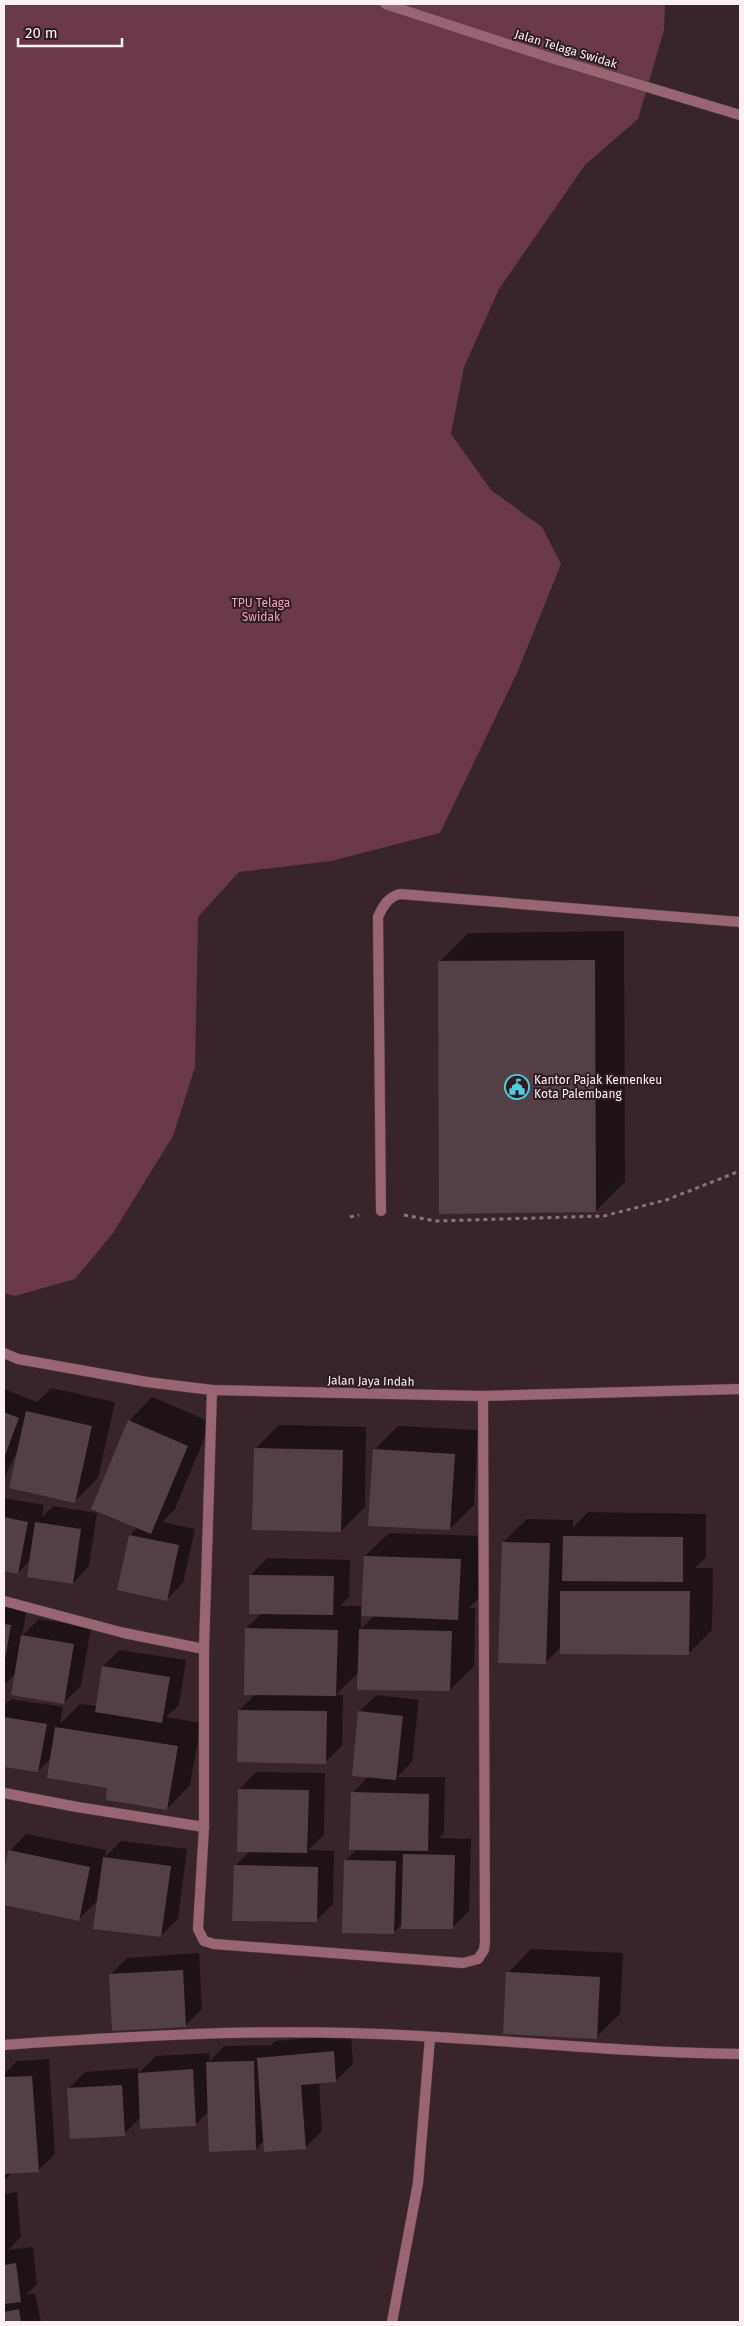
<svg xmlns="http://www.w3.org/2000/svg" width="744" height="2326" font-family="'Fira Sans',sans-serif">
	<rect width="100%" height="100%" fill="#37252b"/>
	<polygon fill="#693949" points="4,4 665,4 664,30 638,119 585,165 499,289 464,367 451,434 491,490 542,527 561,564 517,673 440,833 331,861 239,872 198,917 195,1067 173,1136 113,1233 75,1279 15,1296 4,1293"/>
	<g fill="#0007" fill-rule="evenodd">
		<polygon points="624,931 625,1182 596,1211 439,962 468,933"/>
		<polygon points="51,1388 115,1402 98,1478 74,1502 19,1447 4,1479 4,1389 37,1402"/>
		<polygon points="152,1397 211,1422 175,1509 162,1522 195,1529 183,1583 166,1600 130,1535 138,1527 129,1421"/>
		<polygon points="279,1425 366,1427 365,1507 341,1531 255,1449"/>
		<polygon points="398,1426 478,1430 474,1505 450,1529 374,1450"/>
		<polygon points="4,1498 44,1505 42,1517 53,1506 97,1513 89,1566 73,1583 31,1559 18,1573 4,1570"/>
		<polygon points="588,1512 706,1514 706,1557 695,1568 713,1568 712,1630 689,1653 561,1647 545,1663 503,1542 527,1519 573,1520 573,1528"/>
		<path d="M389,1533l96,3 -3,59 -13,13h6l-1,58 -24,24 -91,-18 -23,23h7l-1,51 -17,16 -86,-52 17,-16 -10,-66 16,-15 -11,-38 16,-17 83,2 -1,37 -9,9h23l2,-50zM361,1615l13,1 -13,13z"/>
		<polygon points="4,1605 27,1608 22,1636 39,1619 91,1627 81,1686 64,1702 16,1673 4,1685"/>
		<polygon points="120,1650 186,1660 179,1705 166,1717 201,1723 190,1785 167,1809 109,1787 52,1757 38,1771 4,1766 4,1706 11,1699 63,1707 60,1724 80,1704 97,1706 103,1666"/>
		<polygon points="376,1695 419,1700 412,1762 397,1777 445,1777 444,1833 439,1838 471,1839 469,1911 452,1928 402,1924 394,1932 345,1861 357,1849 352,1793 369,1776 359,1712"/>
		<polygon points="256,1772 325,1773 324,1835 308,1850 334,1851 333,1904 316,1921 235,1866 250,1851 240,1789"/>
		<polygon points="26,1834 106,1850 105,1857 121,1841 187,1849 178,1919 161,1936 98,1900 79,1919 4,1904 4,1880 10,1851"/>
		<polygon points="531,1949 623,1953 620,2014 596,2037 508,1973"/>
		<polygon points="199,1953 202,2009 185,2026 110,1975 127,1958"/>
		<polygon points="351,2035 353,2064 336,2081 319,2082 322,2131 305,2148 264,2140 256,2149 209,2111 195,2125 141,2117 124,2134 68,2089 85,2072 138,2068 139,2073 156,2056 209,2053 210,2061 224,2046 270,2045 270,2047 275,2041"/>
		<polygon points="49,2059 55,2154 39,2170 12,2173 4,2181 4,2074 17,2061"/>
		<polygon points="17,2192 21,2237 8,2250 33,2247 37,2284 26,2295 35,2293 41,2322 4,2322 4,2194"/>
	</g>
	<g fill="#534046">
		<polygon points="595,960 596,1212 439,1214 438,961"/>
		<polygon points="26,1411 92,1426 75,1503 9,1488"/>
		<polygon points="4,1412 19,1418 4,1458"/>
		<polygon points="128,1420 188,1446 151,1534 91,1509"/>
		<polygon points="254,1448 343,1450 341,1532 252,1530"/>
		<polygon points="373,1449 455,1454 450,1530 368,1526"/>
		<polygon points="4,1517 28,1522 18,1574 4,1571"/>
		<polygon points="35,1522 81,1529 73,1584 27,1577"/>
		<polygon points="129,1535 179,1545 167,1601 117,1590"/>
		<polygon points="563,1536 683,1537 683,1582 562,1581"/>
		<polygon points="502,1542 550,1543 546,1664 498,1663"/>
		<polygon points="364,1556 461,1559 458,1620 361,1616"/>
		<polygon points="249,1575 334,1576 333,1615 249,1614"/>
		<polygon points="560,1591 690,1591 689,1655 560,1654"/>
		<polygon points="4,1624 11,1625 5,1659 4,1659"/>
		<polygon points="245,1628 338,1630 336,1696 244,1695"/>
		<polygon points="359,1629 452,1631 450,1691 357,1690"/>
		<polygon points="21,1635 74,1644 64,1704 11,1695"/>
		<polygon points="102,1666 170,1677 162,1723 95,1712"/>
		<polygon points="238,1710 327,1711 326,1764 237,1762"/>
		<polygon points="358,1711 403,1716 396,1780 352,1776"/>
		<polygon points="4,1717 47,1724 38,1772 4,1767"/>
		<polygon points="55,1727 178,1746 167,1810 106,1800 107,1788 47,1778"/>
		<polygon points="238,1789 309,1790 307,1853 237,1852"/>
		<polygon points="351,1792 429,1794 428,1851 349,1850"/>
		<polygon points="8,1850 90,1867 79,1921 4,1905 4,1873"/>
		<polygon points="403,1854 455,1855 453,1929 401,1929"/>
		<polygon points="103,1857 171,1866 161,1937 93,1929"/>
		<polygon points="344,1860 396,1861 394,1934 342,1933"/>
		<polygon points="234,1865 318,1867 317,1922 232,1921"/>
		<polygon points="183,1970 186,2027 112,2031 109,1974"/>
		<polygon points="506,1972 600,1977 597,2039 503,2034"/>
		<polygon points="334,2051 336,2082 301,2085 306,2149 264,2152 257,2058"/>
		<polygon points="254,2061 256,2150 209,2152 206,2062"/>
		<polygon points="193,2069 196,2126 140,2129 138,2073"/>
		<polygon points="32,2076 39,2172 5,2174 4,2077"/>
		<polygon points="122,2085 125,2136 70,2139 67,2088"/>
		<polygon points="16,2263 21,2302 4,2304 4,2265"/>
		<polygon points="19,2309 21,2322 4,2322 4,2312"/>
	</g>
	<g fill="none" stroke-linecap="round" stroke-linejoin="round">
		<defs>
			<path id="service" d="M381,1211l-3,-294c5,-11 10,-20 22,-23l340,28"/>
			<g id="minor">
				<polyline points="4,1353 18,1359 147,1382 212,1390 483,1396 740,1389"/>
				<polyline points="212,1390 204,1649 204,1827 198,1929 204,1941 214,1944 463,1963 478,1959 484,1950 485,1942 483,1396"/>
				<polyline points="4,1601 124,1633 204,1649"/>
				<polyline points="4,1793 77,1807 204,1827"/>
				<path d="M4,2045c114,-8 229,-15 344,-12 131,3 261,20 392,21"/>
				<polyline points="392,2322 418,2183 430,2037"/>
			</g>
			<polyline id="tertiary" points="385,4 551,58 740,115"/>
		</defs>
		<use href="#service" stroke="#534147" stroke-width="11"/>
		<use href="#minor" stroke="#534147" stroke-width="11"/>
		<use href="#tertiary" stroke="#534147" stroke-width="11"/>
		<g stroke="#86767b" stroke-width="3" stroke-dasharray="4 4" stroke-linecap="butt">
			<polyline points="404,1215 435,1221 604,1216 666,1200 740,1171"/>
			<polyline points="350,1217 359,1215"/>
		</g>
		<use href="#service" stroke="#996575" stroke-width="10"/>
		<use href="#minor" stroke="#996575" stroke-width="10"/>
		<use href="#tertiary" stroke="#996575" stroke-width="10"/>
	</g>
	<defs>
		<symbol id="civic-ring" viewBox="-11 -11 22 22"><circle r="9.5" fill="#2d1c21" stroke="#54cadd" stroke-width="1.5"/><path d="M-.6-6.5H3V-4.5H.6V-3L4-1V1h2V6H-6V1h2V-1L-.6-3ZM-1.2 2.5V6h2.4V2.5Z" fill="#54cadd"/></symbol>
	</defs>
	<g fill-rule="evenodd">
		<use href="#civic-ring" x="503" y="1073" width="28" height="28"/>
	</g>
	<g text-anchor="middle" stroke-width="4" stroke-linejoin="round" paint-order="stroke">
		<g font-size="12" fill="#fdf0f4" stroke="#2d1c21">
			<text transform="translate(566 49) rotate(17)" y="4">Jalan Telaga Swidak</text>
			<text transform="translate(371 1381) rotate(1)" y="4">Jalan Jaya Indah</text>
		</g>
		<g font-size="12" fill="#f4a3bc" stroke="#2d1c21">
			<text x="261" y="607">TPU Telaga<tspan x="261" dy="14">Swidak</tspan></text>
		</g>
		<g font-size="12" fill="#fdf0f4" stroke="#2d1c21" text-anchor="start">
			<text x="534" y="1084">Kantor Pajak Kemenkeu<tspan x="534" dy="14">Kota Palembang</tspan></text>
		</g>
	</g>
	<rect width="744" height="2326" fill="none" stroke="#fdf0f4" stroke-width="10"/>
	<path d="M18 38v8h104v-8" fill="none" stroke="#fdf0f4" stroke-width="2.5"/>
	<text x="25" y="38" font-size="15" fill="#fdf0f4" stroke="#2d1c21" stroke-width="4" paint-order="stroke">20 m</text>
</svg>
